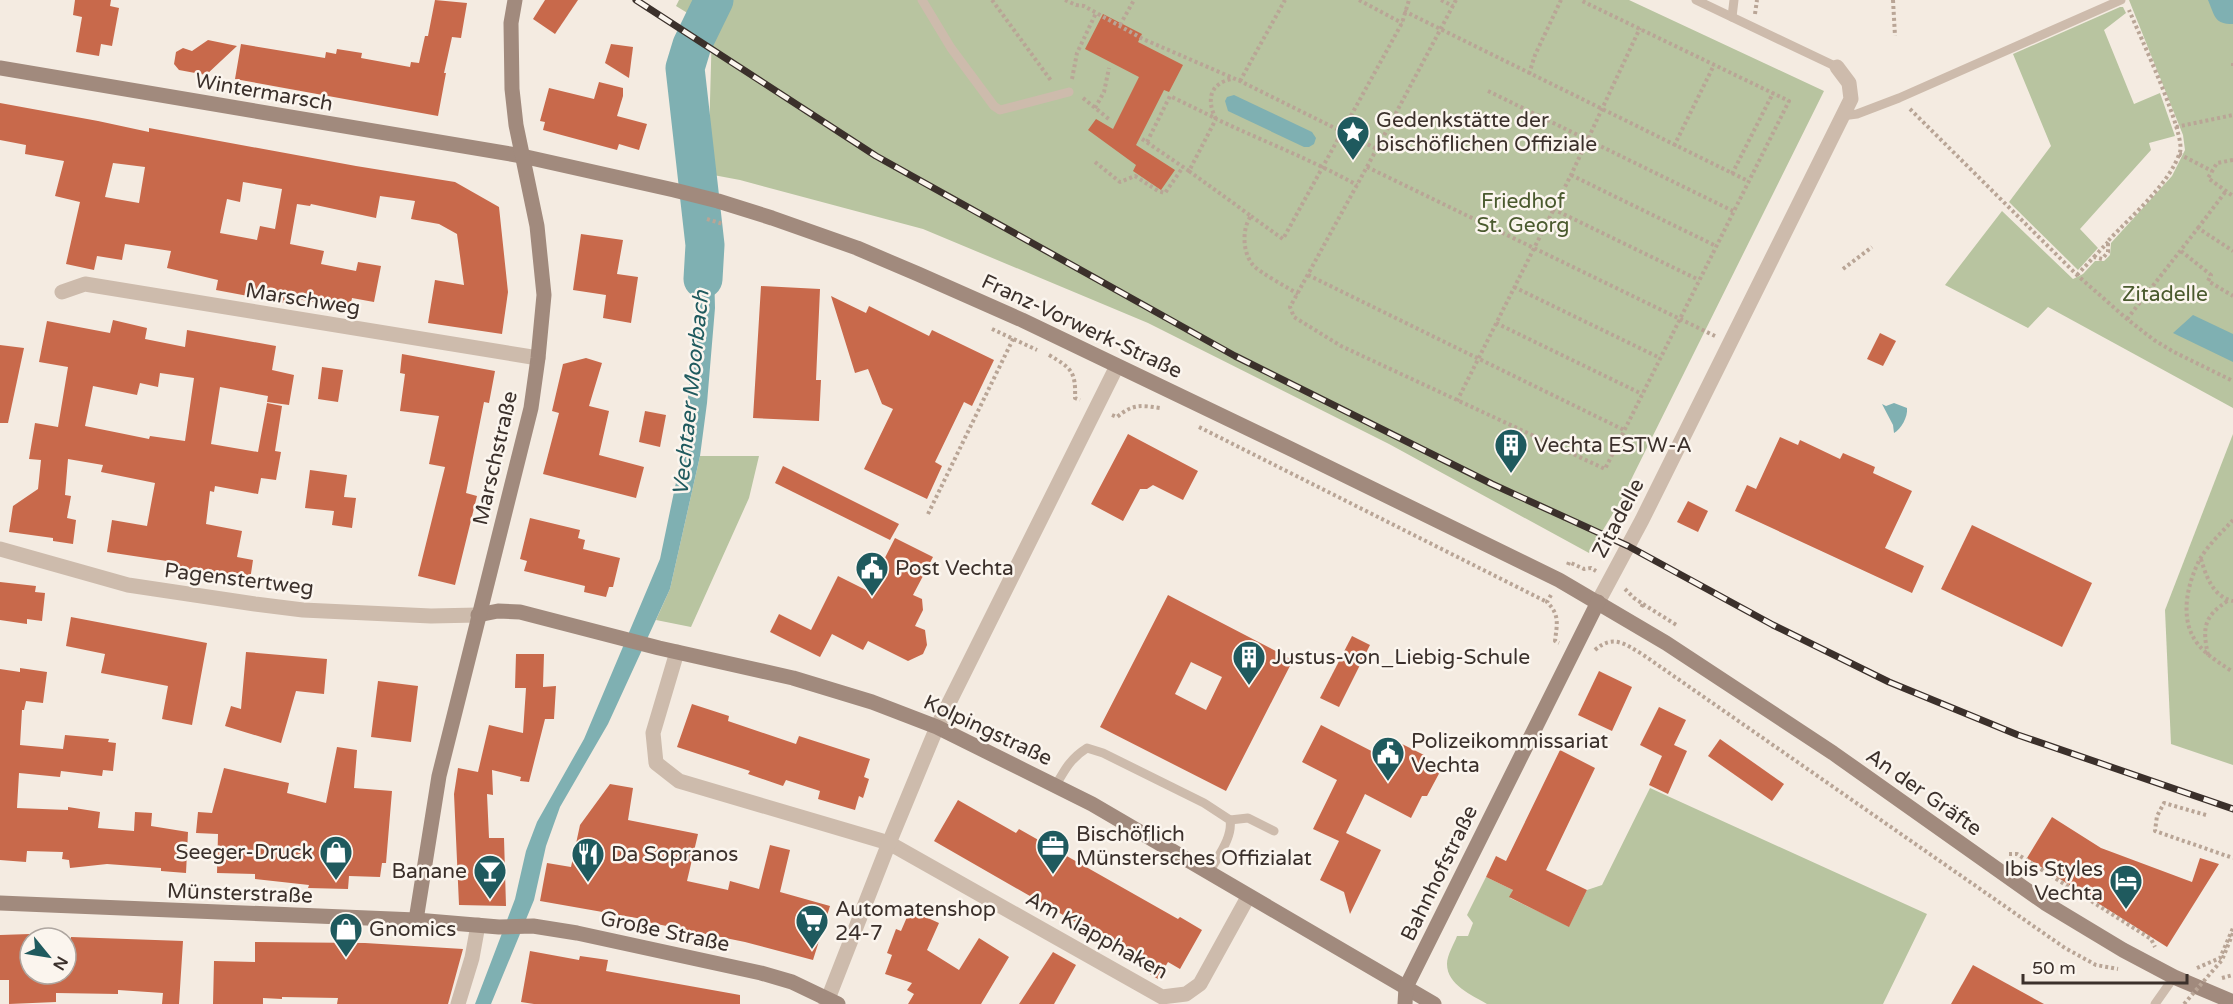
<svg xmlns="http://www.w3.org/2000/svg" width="2233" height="1004" font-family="'Varela Round',sans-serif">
	<rect width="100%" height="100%" fill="#f4ebe1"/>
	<g fill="#b8c4a0">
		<polygon points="679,0 1629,0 1824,91 1620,502 1589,553 1389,444 1148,323 923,229 740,180 708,174 712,28 676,6"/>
		<polygon points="2129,0 2233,0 2233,408 2048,307 2028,328 1945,285 2002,211 2073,279 2083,274 2095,261 2104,261 2110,255 2111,243 2172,176 2185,150 2183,135"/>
		<polygon points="2120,7 2123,7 2126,13 2104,30 2134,104 2160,93 2175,136 2149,143 2151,150 2080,229 2098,248 2078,270 2009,202 2051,146 2013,54"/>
		<polygon points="2233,434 2233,765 2171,744 2165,610"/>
		<polygon points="700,456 759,456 749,498 691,627 656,620 670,589"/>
		<path d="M1650,788l277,126 -44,90h-396c-15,-9 -40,-19 -40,-40 0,-9 7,-20 10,-28h11l5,-13 -6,-8 19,-38 27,13 -3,8 59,28 18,-36 15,-5z"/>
	</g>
	<g fill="#7fb0b2">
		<path d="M2208,0h25v24c-19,0 -18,-8 -25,-24z"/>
		<polygon points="1234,95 1312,132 1316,138 1314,144 1309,147 1304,147 1228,111 1225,101 1227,97"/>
		<polygon points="696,224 713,229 715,308 707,403 700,456 670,589 608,724 560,807 546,846 534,900 491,1004 475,1004 515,899 526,851 537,822 584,739 660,559 684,444 695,315"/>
		<polygon points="2193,315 2233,334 2233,362 2173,333"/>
		<path d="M1894,403l13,5c1,9 -6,21 -13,25l-1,-8 -11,-21 4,2z"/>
	</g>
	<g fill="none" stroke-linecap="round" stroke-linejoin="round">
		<polyline stroke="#7fb0b2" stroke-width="39" points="703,279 705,245 685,68 692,45 714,0"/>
	</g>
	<g fill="#c8694b" fill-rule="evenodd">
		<polygon points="75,0 111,0 110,6 119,8 112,46 101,44 99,56 76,52 82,17 73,15"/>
		<polygon points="435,0 467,3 461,38 452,37 444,73 446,73 438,116 235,79 241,44 325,58 326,52 336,54 337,49 362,53 361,58 410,67 411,62 419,63 425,36 428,36"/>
		<polygon points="545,0 578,0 555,34 533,19"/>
		<polygon points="1103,14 1142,34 1138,42 1183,65 1169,92 1164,90 1136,145 1175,170 1161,190 1133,171 1136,165 1088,130 1096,119 1113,129 1139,77 1085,49"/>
		<polygon points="208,40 237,46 206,75 179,70 174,64 176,52 183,48 192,51"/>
		<polygon points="611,44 633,47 629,78 605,63"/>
		<polygon points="599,82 623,88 623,96 617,116 647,124 639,150 619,144 617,150 543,130 545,122 540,121 549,88 594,99"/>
		<path d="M0,103l98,18 51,11v-4l207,38 99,16 44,25 9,85 -6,42 -74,-11 7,-43 29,5 -7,-51 -18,-10 -28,-5 4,-18 -35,-5 -4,22 -65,-14 -1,2 -13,-2 -7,40 34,7 -3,13 35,7 2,-9 23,4 -7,36 -22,-4 -2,11 -53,-10 -1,6 -80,-15 2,-10 -51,-12 4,-17 -46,-7 -3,16 -25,-4 -3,14 -28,-6 14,-62 -25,-6 9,-35 -39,-7 1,-9 -26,-5zM113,163l32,4 -6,36 -34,-6zM243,182l39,7 -7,40 -15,-3 -3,14 -37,-7 7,-34 13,3z"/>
		<polygon points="581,234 623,240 617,274 638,277 631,323 603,318 606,295 573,290"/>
		<polygon points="761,286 820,289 816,380 821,380 819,421 753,418"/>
		<polygon points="831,296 866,313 869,306 929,336 932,330 994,360 972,406 964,402 935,462 942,466 927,499 864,469 893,409 882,404 868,369 855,373"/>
		<path d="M113,320l34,8 -2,11 40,8 2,-17 89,16 -4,24 22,5 -5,30 -22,-3 1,-6 -48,-9 -9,57 47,8 9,-49 15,3 -7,45 6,1 -5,28 -15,-2 -3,16 -43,-8 -1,6 -4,-1 -4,33 36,7 -5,26 16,3 -3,20 -84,-14 1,-5 -60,-9 5,-32 35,6 8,-43 -54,-11 2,-7 -35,-6 -3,36 6,1 -4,22 9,2 -3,24 -20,-3v-3l-44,-6 4,-26 25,-17 3,-29 -12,-1 6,-36 23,4 10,-60 -29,-5 8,-41 63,12zM160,373l34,5 -9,63 -35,-5 -1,3 -64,-13 8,-40 44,9 3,-12 18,4z"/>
		<polygon points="1880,333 1896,341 1883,366 1867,359"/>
		<polygon points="0,345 24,348 8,423 0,423"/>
		<polygon points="402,354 495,371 489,403 484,402 466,493 477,496 455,585 418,576 445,467 429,464 439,416 400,411 405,374 400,373"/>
		<polygon points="586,358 602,363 589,406 609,411 599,455 644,467 636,498 543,474 559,413 552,411 563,364"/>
		<polygon points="322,367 343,370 338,402 318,399"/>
		<polygon points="645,411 666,415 660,447 639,442"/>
		<polygon points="1128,434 1198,471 1183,500 1153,485 1147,489 1140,489 1123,521 1091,504"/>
		<polygon points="1780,437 1798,445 1800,440 1840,459 1843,453 1875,467 1873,473 1912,491 1885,548 1924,566 1912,593 1735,511 1747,485 1756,489"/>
		<polygon points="783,466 899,524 890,540 775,483"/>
		<polygon points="310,470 347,475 344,497 356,498 352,528 332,525 334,511 305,508"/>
		<polygon points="1688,501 1708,511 1698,532 1677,522"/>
		<polygon points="530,518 580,530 578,538 585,540 583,549 620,558 613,587 609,587 606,597 584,592 585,586 524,571 527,561 520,559"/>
		<polygon points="1972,525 2092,583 2062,647 1941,589"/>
		<polygon points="895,538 933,557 913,595 922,599 923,610 915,626 925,630 927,645 923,654 908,661 868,641 863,650 832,634 820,657 770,632 779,614 811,630 838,576 868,591"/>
		<polygon points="0,582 36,586 35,592 45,593 42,621 27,619 27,624 0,620"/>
		<path d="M1168,595l125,65 -67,131 -126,-64zM1191,662l31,15 -16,33 -31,-16z"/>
		<polygon points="71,617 207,643 192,725 162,719 168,686 101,673 105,654 66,646"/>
		<polygon points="1352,636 1370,645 1339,707 1320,698"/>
		<polygon points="246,652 327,659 324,694 296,691 281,743 225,726 231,706 241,709"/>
		<polygon points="516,654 544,654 543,687 556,686 554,719 545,719 529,782 520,781 521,777 492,770 493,795 487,794 489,838 504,838 506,906 459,905 454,794 458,768 478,772 489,725 523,733 526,688 515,688"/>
		<polygon points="20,668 47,672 43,703 26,701 24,710 22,710 20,745 63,749 65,735 109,739 108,742 116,743 113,771 103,770 102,776 61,771 60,777 19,773 17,808 68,810 68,807 100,812 98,828 134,831 135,812 152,813 151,826 188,832 186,873 161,871 161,868 107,864 70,868 69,860 62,859 63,852 27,851 26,862 0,860 0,669 20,672"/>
		<polygon points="1599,671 1632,687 1612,731 1578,715"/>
		<polygon points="378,681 418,686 411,742 371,737"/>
		<polygon points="692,704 729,716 728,721 796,744 799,736 870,759 864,777 869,779 863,798 859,796 855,810 818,799 820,791 786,780 783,786 748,774 750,771 677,747"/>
		<polygon points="1659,707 1686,720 1674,745 1687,751 1668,794 1649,785 1662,756 1640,745"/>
		<polygon points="1321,725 1383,757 1392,739 1424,755 1423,758 1442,768 1427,796 1422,796 1411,818 1365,794 1346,833 1381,850 1350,914 1344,892 1320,880 1339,841 1313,829 1337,780 1302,762"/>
		<polygon points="1720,739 1784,784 1772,801 1708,756"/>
		<polygon points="337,747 357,750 354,788 392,791 386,863 382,863 380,877 349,876 348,889 308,888 309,885 255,879 255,874 217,873 218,834 196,833 198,812 212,813 224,768 289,783 287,793 326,803"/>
		<polygon points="1560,750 1595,768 1546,870 1587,890 1569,927 1509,897 1513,890 1486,877 1496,856 1506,861"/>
		<polygon points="610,784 633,788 628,820 698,834 687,881 728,890 730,881 759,889 770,845 790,850 780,892 830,906 813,960 745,942 647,922 648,920 540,901 547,863 571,867 580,825"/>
		<polygon points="958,800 1016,833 1019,829 1178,919 1180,917 1202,930 1180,969 1168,962 1158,979 1138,967 1143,959 1078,921 1077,923 934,841"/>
		<polygon points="2052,817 2101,848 2192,882 2200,858 2219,864 2167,947 2027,858"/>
		<polygon points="910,910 939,923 927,950 959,970 979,938 1009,957 981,1004 908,1004 914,994 907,990 912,983 885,974 892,955 887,953 896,929 901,931"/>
		<polygon points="30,934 30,974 70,974 71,937 183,941 179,1004 162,1004 163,993 118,990 118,994 56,993 56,1002 9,1004 9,980 0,980 0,935"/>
		<polygon points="255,942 365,943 463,949 448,1004 337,1004 338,998 282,997 282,999 263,998 263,1004 213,1004 214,961 255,962"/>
		<polygon points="530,951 579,960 580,956 608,960 606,971 740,995 740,1004 534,1004 521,1002"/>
		<polygon points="1053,952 1076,965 1054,1004 1019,1004"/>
		<polygon points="1973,965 2044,1004 1951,1004"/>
	</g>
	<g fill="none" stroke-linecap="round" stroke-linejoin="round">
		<g stroke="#b9a596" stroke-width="4" stroke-dasharray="3 3" stroke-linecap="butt">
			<polyline points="992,0 1052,82"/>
			<polyline points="1065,0 1076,5 1084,6 1143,39 1240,81 1377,149"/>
			<polyline points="1359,0 1402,23"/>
			<polyline points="1441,0 1453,6"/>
			<polyline points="1456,0 1380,143 1290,307 1294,317 1341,346 1605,469 1789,101 1580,0"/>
			<polyline points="1893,0 1895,36"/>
			<polyline points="1404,11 1748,181"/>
			<polyline points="1755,14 1757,0"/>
			<polyline points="1120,25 1134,0"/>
			<polyline points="2233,63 2233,67"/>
			<polyline points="1529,74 1535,55 1561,0"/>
			<polyline points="1072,79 1077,53 1096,13"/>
			<polyline points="1240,81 1285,0"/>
			<polyline points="1488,91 1733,211"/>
			<polyline points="1083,98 1110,120"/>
			<polyline points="1095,108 1104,92 1109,68"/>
			<polyline points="1910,109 2077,275 2127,319 2154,340 2174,352 2233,381"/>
			<path d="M1216,119c-10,-19 -6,-36 16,-40"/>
			<polyline points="2176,127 2233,115"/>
			<path d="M1142,139l47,32 27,-52c47,22 96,41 141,66"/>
			<polyline points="1147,142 1170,96 1215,118"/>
			<polyline points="1674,146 1714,65"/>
			<polyline points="2179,154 2212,171"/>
			<polyline points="2233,160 2217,163 2208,178 2233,196"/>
			<polyline points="1095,162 1120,182 1135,176 1158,191 1165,193 1183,167"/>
			<polyline points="1367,167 1715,336"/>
			<path d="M1189,171l62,45c-9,12 -9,36 2,49 7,8 34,22 45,29"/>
			<polyline points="1732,174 1773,93"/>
			<polyline points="1571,175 1716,246"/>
			<polyline points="1553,209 1699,280"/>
			<polyline points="1251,216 1283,239 1402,23 1409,0"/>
			<polyline points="707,219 723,224"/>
			<polyline points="2198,228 2226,191"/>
			<polyline points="2181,251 2211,275 2208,281 2233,296"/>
			<polyline points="2094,257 2108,242"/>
			<polyline points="1843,269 1872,247"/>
			<polyline points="1308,275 1624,430"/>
			<path d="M2077,275l17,-18 8,2 6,-7v-11c23,-25 61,-56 72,-89 6,-18 -41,-118 -51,-142"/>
			<polyline points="1514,287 1660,358"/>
			<polyline points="2127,319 2198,228 2233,251"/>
			<polyline points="1496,323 1642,394"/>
			<polyline points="992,329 1037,350"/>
			<path d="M1049,355c22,13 27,16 26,43l5,2"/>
			<polyline points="1457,401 1571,175 1640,28"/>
			<path d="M1112,415l5,2c16,-13 23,-12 43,-9"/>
			<polyline points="1199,427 1547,602"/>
			<polyline points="928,514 1014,337"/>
			<path d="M2233,520c-11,12 -25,25 -33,39 -13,25 -21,60 -3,84 10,13 23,20 36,29"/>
			<path d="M2201,559c5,17 12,38 32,42"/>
			<polyline points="1568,565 1569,562 1584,569 1591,568 1596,571"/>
			<polyline points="1625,589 1634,598 1643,604 1641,608"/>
			<path d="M1551,595l-4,7c13,13 10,22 8,39l4,2"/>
			<polyline points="1643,604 1678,626"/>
			<path d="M1595,650c18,-16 30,-6 47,4l423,294 31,17 22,4"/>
			<path d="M2208,655c-6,-28 -4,-39 21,-55"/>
			<polyline points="2206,815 2164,803 2157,816 2155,831 2233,858"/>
			<polyline points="2009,854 2017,854 2151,939 2155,947"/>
			<polyline points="2197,968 2220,958 2233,928"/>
			<polyline points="2222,978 2233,975"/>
		</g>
		<g stroke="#cdbbac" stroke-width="9">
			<polyline points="922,0 951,48 994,106 1000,110 1069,92"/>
			<polyline points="1696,0 1837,67"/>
			<polyline points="1732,17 1734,0"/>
			<polyline points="1842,116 1857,114 1899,98 2121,0"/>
			<path d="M1056,785c9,-16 15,-27 31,-37l16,5 101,50 26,17c3,18 -13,37 -21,53"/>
			<polyline points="1230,820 1248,818 1274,831"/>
			<polyline points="2155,1004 2174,977"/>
		</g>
		<g stroke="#cdbbac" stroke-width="15">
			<polyline points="62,292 85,284 538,358"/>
			<polyline points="0,549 128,585 255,604 303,610 431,616 478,615"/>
			<polyline points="1598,602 1642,520 1851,99 1849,83 1837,67"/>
			<polyline points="677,652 653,733 656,763 679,781 889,843 1162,997 1186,994 1200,984 1248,897"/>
			<polyline points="458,1004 472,958 478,925"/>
			<polyline points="826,1004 889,843 937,727 1117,366"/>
		</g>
		<g stroke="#a18a7d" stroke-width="15">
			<polyline points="0,68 522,156 674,190 718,201 772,218 857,248 918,274 1022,320 1291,449 1559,580 1666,643 1833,753 2045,903 2123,950 2174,977 2233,1002"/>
			<polyline points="478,615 498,611 520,612 659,648 793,678 872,702 937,727 1092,804 1434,1004"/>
			<polyline points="0,903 416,920 499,927 533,926 577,933 761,973 792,982 838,1004"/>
			<polyline points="416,920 439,776 531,408 538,358 544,295 537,226 516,125 512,89 511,23 515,0"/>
			<polyline points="1405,1004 1406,987 1598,602"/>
		</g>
		<defs>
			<polyline id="rail" points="636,0 876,156 1235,356 1492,484 1628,546 1773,625 1889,682 2018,735 2233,809"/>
		</defs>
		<use href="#rail" stroke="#3b302b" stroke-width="7"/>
		<use href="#rail" stroke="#fbf5ee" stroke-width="4.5" stroke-dasharray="14" stroke-linecap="butt"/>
		<polyline stroke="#b9a596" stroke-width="4" stroke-dasharray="3 3" stroke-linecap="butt" points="2184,1004 2222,960 2233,933"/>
	</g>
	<defs>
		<symbol id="sight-pin" viewBox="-11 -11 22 30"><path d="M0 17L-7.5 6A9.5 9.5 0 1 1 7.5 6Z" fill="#1f5a5e" stroke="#fbf5ee"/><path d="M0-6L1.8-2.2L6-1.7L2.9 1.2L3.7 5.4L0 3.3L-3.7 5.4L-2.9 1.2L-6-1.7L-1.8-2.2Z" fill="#fff"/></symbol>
		<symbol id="building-pin" viewBox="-11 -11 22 30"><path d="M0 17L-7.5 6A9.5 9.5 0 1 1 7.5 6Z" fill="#1f5a5e" stroke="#fbf5ee"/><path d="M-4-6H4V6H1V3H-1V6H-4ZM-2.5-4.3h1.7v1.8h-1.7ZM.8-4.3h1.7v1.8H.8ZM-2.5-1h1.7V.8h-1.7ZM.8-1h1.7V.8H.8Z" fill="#fff"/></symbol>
		<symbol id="civic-pin" viewBox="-11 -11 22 30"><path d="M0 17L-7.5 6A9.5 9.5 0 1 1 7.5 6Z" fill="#1f5a5e" stroke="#fbf5ee"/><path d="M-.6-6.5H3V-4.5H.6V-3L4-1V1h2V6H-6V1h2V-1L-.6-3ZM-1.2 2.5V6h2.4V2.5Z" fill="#fff"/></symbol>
		<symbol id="office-pin" viewBox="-11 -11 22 30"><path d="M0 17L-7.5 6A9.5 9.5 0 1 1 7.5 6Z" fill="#1f5a5e" stroke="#fbf5ee"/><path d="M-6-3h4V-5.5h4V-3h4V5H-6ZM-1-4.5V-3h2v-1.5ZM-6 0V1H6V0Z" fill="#fff"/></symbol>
		<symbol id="shop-pin" viewBox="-11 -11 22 30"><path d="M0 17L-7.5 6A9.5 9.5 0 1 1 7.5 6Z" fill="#1f5a5e" stroke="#fbf5ee"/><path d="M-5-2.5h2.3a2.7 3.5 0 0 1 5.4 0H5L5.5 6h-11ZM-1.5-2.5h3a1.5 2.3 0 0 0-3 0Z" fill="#fff"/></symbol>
		<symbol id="restaurant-pin" viewBox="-11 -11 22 30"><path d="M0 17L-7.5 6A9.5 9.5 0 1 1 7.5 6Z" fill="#1f5a5e" stroke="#fbf5ee"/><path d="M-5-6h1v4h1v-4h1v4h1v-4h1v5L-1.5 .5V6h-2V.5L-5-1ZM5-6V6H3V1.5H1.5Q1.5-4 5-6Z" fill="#fff"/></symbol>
		<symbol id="bar-pin" viewBox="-11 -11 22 30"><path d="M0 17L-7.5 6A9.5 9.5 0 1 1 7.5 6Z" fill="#1f5a5e" stroke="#fbf5ee"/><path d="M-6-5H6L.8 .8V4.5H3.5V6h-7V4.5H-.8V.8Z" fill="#fff"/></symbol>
		<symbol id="hotel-pin" viewBox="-11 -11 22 30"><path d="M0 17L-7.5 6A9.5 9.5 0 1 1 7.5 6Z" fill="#1f5a5e" stroke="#fbf5ee"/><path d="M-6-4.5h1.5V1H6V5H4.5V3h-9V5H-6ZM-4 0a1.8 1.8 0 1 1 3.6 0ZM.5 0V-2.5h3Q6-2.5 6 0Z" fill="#fff"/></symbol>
		<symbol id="supermarket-pin" viewBox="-11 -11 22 30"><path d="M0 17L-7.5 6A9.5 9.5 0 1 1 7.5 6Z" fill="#1f5a5e" stroke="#fbf5ee"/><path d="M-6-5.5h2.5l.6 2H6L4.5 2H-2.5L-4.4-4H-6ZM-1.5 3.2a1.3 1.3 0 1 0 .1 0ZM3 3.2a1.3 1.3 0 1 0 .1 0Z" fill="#fff"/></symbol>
	</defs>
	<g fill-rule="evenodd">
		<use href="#sight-pin" x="1334" y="113" width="38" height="52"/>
		<use href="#building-pin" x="1492" y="426" width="38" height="52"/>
		<use href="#civic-pin" x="853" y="549" width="38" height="52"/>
		<use href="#building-pin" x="1230" y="638" width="38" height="52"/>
		<use href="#civic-pin" x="1369" y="734" width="38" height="52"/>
		<use href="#office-pin" x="1034" y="827" width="38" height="52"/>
		<use href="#shop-pin" x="317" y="833" width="38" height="52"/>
		<use href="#restaurant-pin" x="569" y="835" width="38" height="52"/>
		<use href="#bar-pin" x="471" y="852" width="38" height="52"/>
		<use href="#hotel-pin" x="2107" y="862" width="38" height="52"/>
		<use href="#supermarket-pin" x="793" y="902" width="38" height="52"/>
		<use href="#shop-pin" x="327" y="910" width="38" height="52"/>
	</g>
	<g text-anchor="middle" stroke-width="5" stroke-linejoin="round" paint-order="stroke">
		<g font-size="21" fill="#3b302b" stroke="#fbf5ee">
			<text transform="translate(264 92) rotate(10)" y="7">Wintermarsch</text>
			<text transform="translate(303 299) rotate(9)" y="7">Marschweg</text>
			<text transform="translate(1082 326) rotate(25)" y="7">Franz-Vorwerk-Straße</text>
			<text transform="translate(495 458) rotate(-77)" y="7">Marschstraße</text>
			<text transform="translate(1618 518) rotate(-62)" y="7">Zitadelle</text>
			<text transform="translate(239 579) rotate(7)" y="7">Pagenstertweg</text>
			<text transform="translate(988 730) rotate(25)" y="7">Kolpingstraße</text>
			<text transform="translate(1924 792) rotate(35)" y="7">An der Gräfte</text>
			<text transform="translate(1439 873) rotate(-64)" y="7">Bahnhofstraße</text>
			<text transform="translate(240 893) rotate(2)" y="7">Münsterstraße</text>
			<text transform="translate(665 931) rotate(12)" y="7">Große Straße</text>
			<text transform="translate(1097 935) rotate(29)" y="7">Am Klapphaken</text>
		</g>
		<g font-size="21" fill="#3b302b" stroke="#fbf5ee" text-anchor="start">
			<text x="1376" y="127">Gedenkstätte der<tspan x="1376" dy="24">bischöflichen Offiziale</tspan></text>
			<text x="1534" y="452">Vechta ESTW-A</text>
			<text x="895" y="575">Post Vechta</text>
			<text x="1272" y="664">Justus-von_Liebig-Schule</text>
			<text x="1411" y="748">Polizeikommissariat<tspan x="1411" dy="24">Vechta</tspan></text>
			<text x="1076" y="841">Bischöflich<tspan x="1076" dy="24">Münstersches Offizialat</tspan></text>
			<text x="313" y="859" text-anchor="end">Seeger-Druck</text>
			<text x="611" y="861">Da Sopranos</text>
			<text x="2103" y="876" text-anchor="end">Ibis Styles<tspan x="2103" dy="24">Vechta</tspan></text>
			<text x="467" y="878" text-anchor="end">Banane</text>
			<text x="835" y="916">Automatenshop<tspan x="835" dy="24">24-7</tspan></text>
			<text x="369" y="936">Gnomics</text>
		</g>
		<g font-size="21" fill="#4a5a2e" stroke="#fbf5ee">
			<text x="1523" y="208">Friedhof<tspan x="1523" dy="24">St. Georg</tspan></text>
			<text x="2165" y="301">Zitadelle</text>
		</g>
		<g font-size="22" font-style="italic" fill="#1f5a5e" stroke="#fbf5ee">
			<text transform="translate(690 393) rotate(-84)" y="8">Vechtaer Moorbach</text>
		</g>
	</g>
	<g transform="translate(48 956) rotate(120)"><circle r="28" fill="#fbf5ee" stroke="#aea6a0" stroke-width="1.5"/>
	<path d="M0-4.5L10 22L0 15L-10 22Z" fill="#1f5a5e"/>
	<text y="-9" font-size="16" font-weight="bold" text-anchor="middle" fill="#3b302b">N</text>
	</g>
	<path d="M2023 974v9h164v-9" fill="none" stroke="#3b302b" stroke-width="3"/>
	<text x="2032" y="974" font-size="18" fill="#3b302b" stroke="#fbf5ee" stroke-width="4.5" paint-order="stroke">50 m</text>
</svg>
